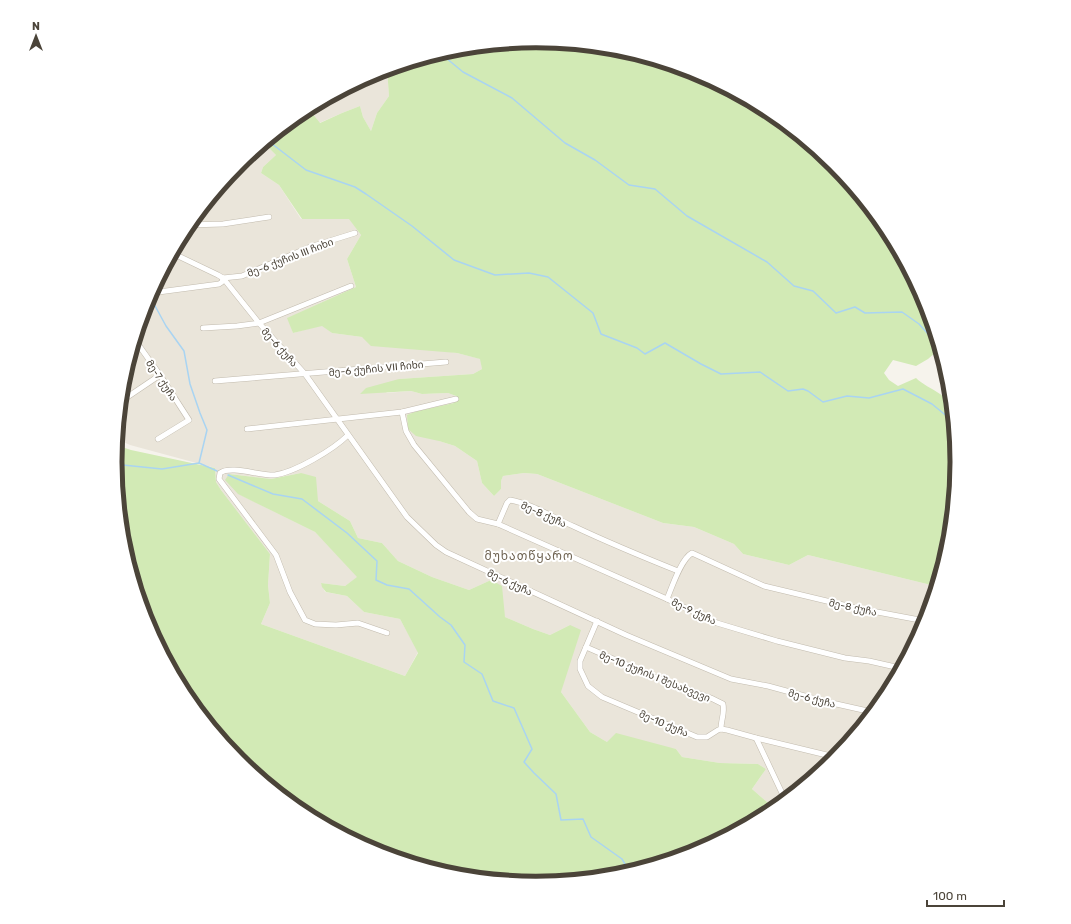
<svg xmlns="http://www.w3.org/2000/svg" width="1071" height="924" font-family="Rubik,'Noto Sans Georgian',sans-serif">
	<rect width="100%" height="100%" fill="#f6f3ec"/>
	<g fill="#eae5da">
		<polygon points="387,69 389,96 377,113 371,131 363,117 360,106 342,113 319,123 308,108 375,73"/>
		<polygon points="264,143 276,155 263,167 261,173 279,185 301,219 350,219 361,235 347,259 356,287 288,318 293,333 322,325 332,333 362,337 457,353 481,359 482,369 473,374 399,379 386,393 411,391 422,394 448,393 456,396 454,403 417,411 439,441 455,446 477,461 482,483 494,496 501,489 501,481 503,476 524,473 537,474 663,523 694,527 734,544 743,554 789,565 808,555 927,584 935,587 924,623 885,696 833,760 775,807 767,802 752,789 766,769 758,764 720,763 682,757 676,749 607,742 590,732 561,692 570,625 550,635 533,629 505,617 491,580 469,590 432,577 398,561 382,543 358,538 350,521 318,501 301,473 271,479 230,474 239,494 315,532 358,577 345,586 321,583 325,592 347,596 364,612 400,619 418,652 405,676 261,624 270,603 268,585 270,554 221,490 216,482 215,468 130,445 117,439 123,380 147,301 186,228 238,164"/>
	</g>
	<g fill="#d2eab5">
		<path d="M536,41l82,8 79,24 73,39 63,52 53,64 39,73 12,42 -1,9 -8,7 -12,7 -23,-6 -9,13 5,7 9,6 18,-8c7,7 16,10 24,16 4,3 6,6 11,8l5,60 -8,82 -13,43 -8,-3 -119,-29 -19,10 -46,-11 -9,-10 -40,-17 -31,-4 -126,-49 -13,-1 -21,3 -2,5v8l-7,7 -12,-13 -5,-22 -22,-15 -16,-5 -23,-5 -8,-7 -1,-14 10,-4 37,-8 2,-7 -8,-3 -26,1 -11,-3 -51,3 6,-6 33,-9 74,-5 9,-5 -2,-10 -23,-6 -86,-7 -9,-9 -30,-4 -10,-7 -29,7 -6,-15 69,-31 -9,-28 14,-24 -12,-16h-47l-23,-34 -18,-12 2,-6 13,-12 -12,-12 38,-31 6,-4 12,15 22,-10 18,-7 3,11 8,14 6,-18 12,-17 -2,-27 67,-20z"/>
		<polygon points="116,445 131,450 215,468 216,482 221,490 270,554 268,585 270,603 261,624 405,676 418,653 400,619 364,612 347,596 326,592 322,587 321,583 345,586 357,577 315,532 238,494 225,480 229,474 271,479 301,473 316,477 318,501 350,521 358,538 382,543 398,561 432,577 469,590 491,580 502,586 505,617 533,629 550,635 570,625 581,630 561,692 590,732 607,742 616,733 676,749 682,757 720,763 758,764 766,769 752,789 767,802 775,807 769,812 696,851 617,875 535,883 453,875 374,851 301,812 238,760 185,696 146,623 123,544 115,462"/>
	</g>
	<g fill="none" stroke-linecap="round" stroke-linejoin="round">
		<g stroke="#a9d4f2" stroke-width="1.5">
			<polyline points="440,53 463,72 512,98 565,143 595,160 629,185 655,189 687,216 767,262 794,286 813,291 836,313 855,307 865,313 902,312 919,324 929,335 934,334"/>
			<polyline points="267,140 306,170 355,187 366,194 412,226 454,260 495,275 529,273 548,277 593,313 601,334 637,348 645,354 665,343 701,364 721,374 760,372 788,391 803,389 808,391 823,402 847,396 869,398 903,389 932,404 949,418 952,417"/>
			<polyline points="148,299 154,304 166,326 184,351 190,384 200,413 207,430 199,463"/>
			<polyline points="115,459 123,465 162,469 199,463 217,471"/>
			<polyline points="228,475 273,494 302,499 347,533 377,561 376,580 387,585 409,589 440,617 451,625 465,645 464,662 482,674 493,701 514,708 532,749 524,762 534,773 556,794 561,820 583,819 591,837 622,859 629,871"/>
		</g>
		<defs>
			<g id="street">
				<polyline points="188,225 223,224 269,217"/>
				<polyline points="172,253 218,275 223,278 259,323 305,374 407,517 436,545 446,552 626,635 731,679 768,686 823,701 872,712"/>
				<polyline points="223,278 242,276 310,247 355,233"/>
				<polyline points="151,293 219,284 222,282 223,278"/>
				<polyline points="203,328 237,326 259,323 351,286"/>
				<polyline points="135,340 160,375 189,420 158,439"/>
				<polyline points="215,381 446,362"/>
				<polyline points="120,402 160,375"/>
				<polyline points="402,412 406,431 414,445 469,512 477,519 498,524 667,599 717,623 777,641 845,658 869,661 900,668"/>
				<polyline points="247,429 402,412 456,399"/>
				<path d="M348,435c-15,15 -53,37 -73,40 -15,1 -44,-10 -55,-2l-1,6 57,76 14,37 15,28 10,4 21,1 22,-2 29,10"/>
				<path d="M498,524l9,-21 3,-3c20,3 44,18 63,26 34,16 70,31 105,45"/>
				<path d="M667,599c5,-12 14,-40 25,-46l72,33 92,22 69,13"/>
				<polyline points="597,621 580,661 580,669 588,686 602,697 697,737 707,737 718,730 721,729 727,730 756,738 835,757"/>
				<path d="M586,647l71,31 54,20 12,6c2,8 -2,16 -2,25"/>
				<polyline points="756,738 782,793 789,796"/>
			</g>
		</defs>
		<use href="#street" stroke="#c2bbae" stroke-width="6"/>
		<use href="#street" stroke="#fff" stroke-width="5"/>
	</g>
	<g text-anchor="middle" stroke-width="4" stroke-linejoin="round" paint-order="stroke">
		<g font-size="10" fill="#4b4439" stroke="#fff">
			<text transform="translate(290 257) rotate(-21)" y="4">მე-6 ქუჩის III ჩიხი</text>
			<text transform="translate(280 347) rotate(48)" y="4">მე-6 ქუჩა</text>
			<text transform="translate(376 368) rotate(-5)" y="4">მე-6 ქუჩის VII ჩიხი</text>
			<text transform="translate(162 380) rotate(56)" y="4">მე-7 ქუჩა</text>
			<text transform="translate(544 514) rotate(24)" y="4">მე-8 ქუჩა</text>
			<text transform="translate(510 582) rotate(25)" y="4">მე-6 ქუჩა</text>
			<text transform="translate(853 607) rotate(12)" y="4">მე-8 ქუჩა</text>
			<text transform="translate(694 611) rotate(25)" y="4">მე-9 ქუჩა</text>
			<text transform="translate(655 676) rotate(22)" y="4">მე-10 ქუჩის I შესახვევი</text>
			<text transform="translate(812 698) rotate(14)" y="4">მე-6 ქუჩა</text>
			<text transform="translate(664 723) rotate(23)" y="4">მე-10 ქუჩა</text>
		</g>
		<g font-size="12" letter-spacing="1" fill="#6e6250" stroke="#fff">
			<text x="529" y="560">მუხათწყარო</text>
		</g>
	</g>
	<path d="M0 0H1071V924H0ZM122 462a414 414 0 1 1 828 0a414 414 0 1 1-828 0Z" fill="#fff" fill-rule="evenodd"/>
	<path fill="none" stroke="#4b4439" stroke-width="5" d="M122 462a414 414 0 1 1 828 0a414 414 0 1 1-828 0Z"/>
	<g transform="translate(36 36)" stroke="#ffffff" stroke-width="3" paint-order="stroke">
	<path d="M0-3L7 15L0 10L-7 15Z" fill="#4b4439"/>
	<text y="-6" font-size="11" font-weight="bold" text-anchor="middle" fill="#4b4439">N</text>
	</g>
	<path d="M927 900v6h77v-6" fill="none" stroke="#4b4439" stroke-width="2"/>
	<text x="933" y="900" font-size="12" fill="#4b4439" stroke="#ffffff" stroke-width="3" paint-order="stroke">100 m</text>
</svg>
